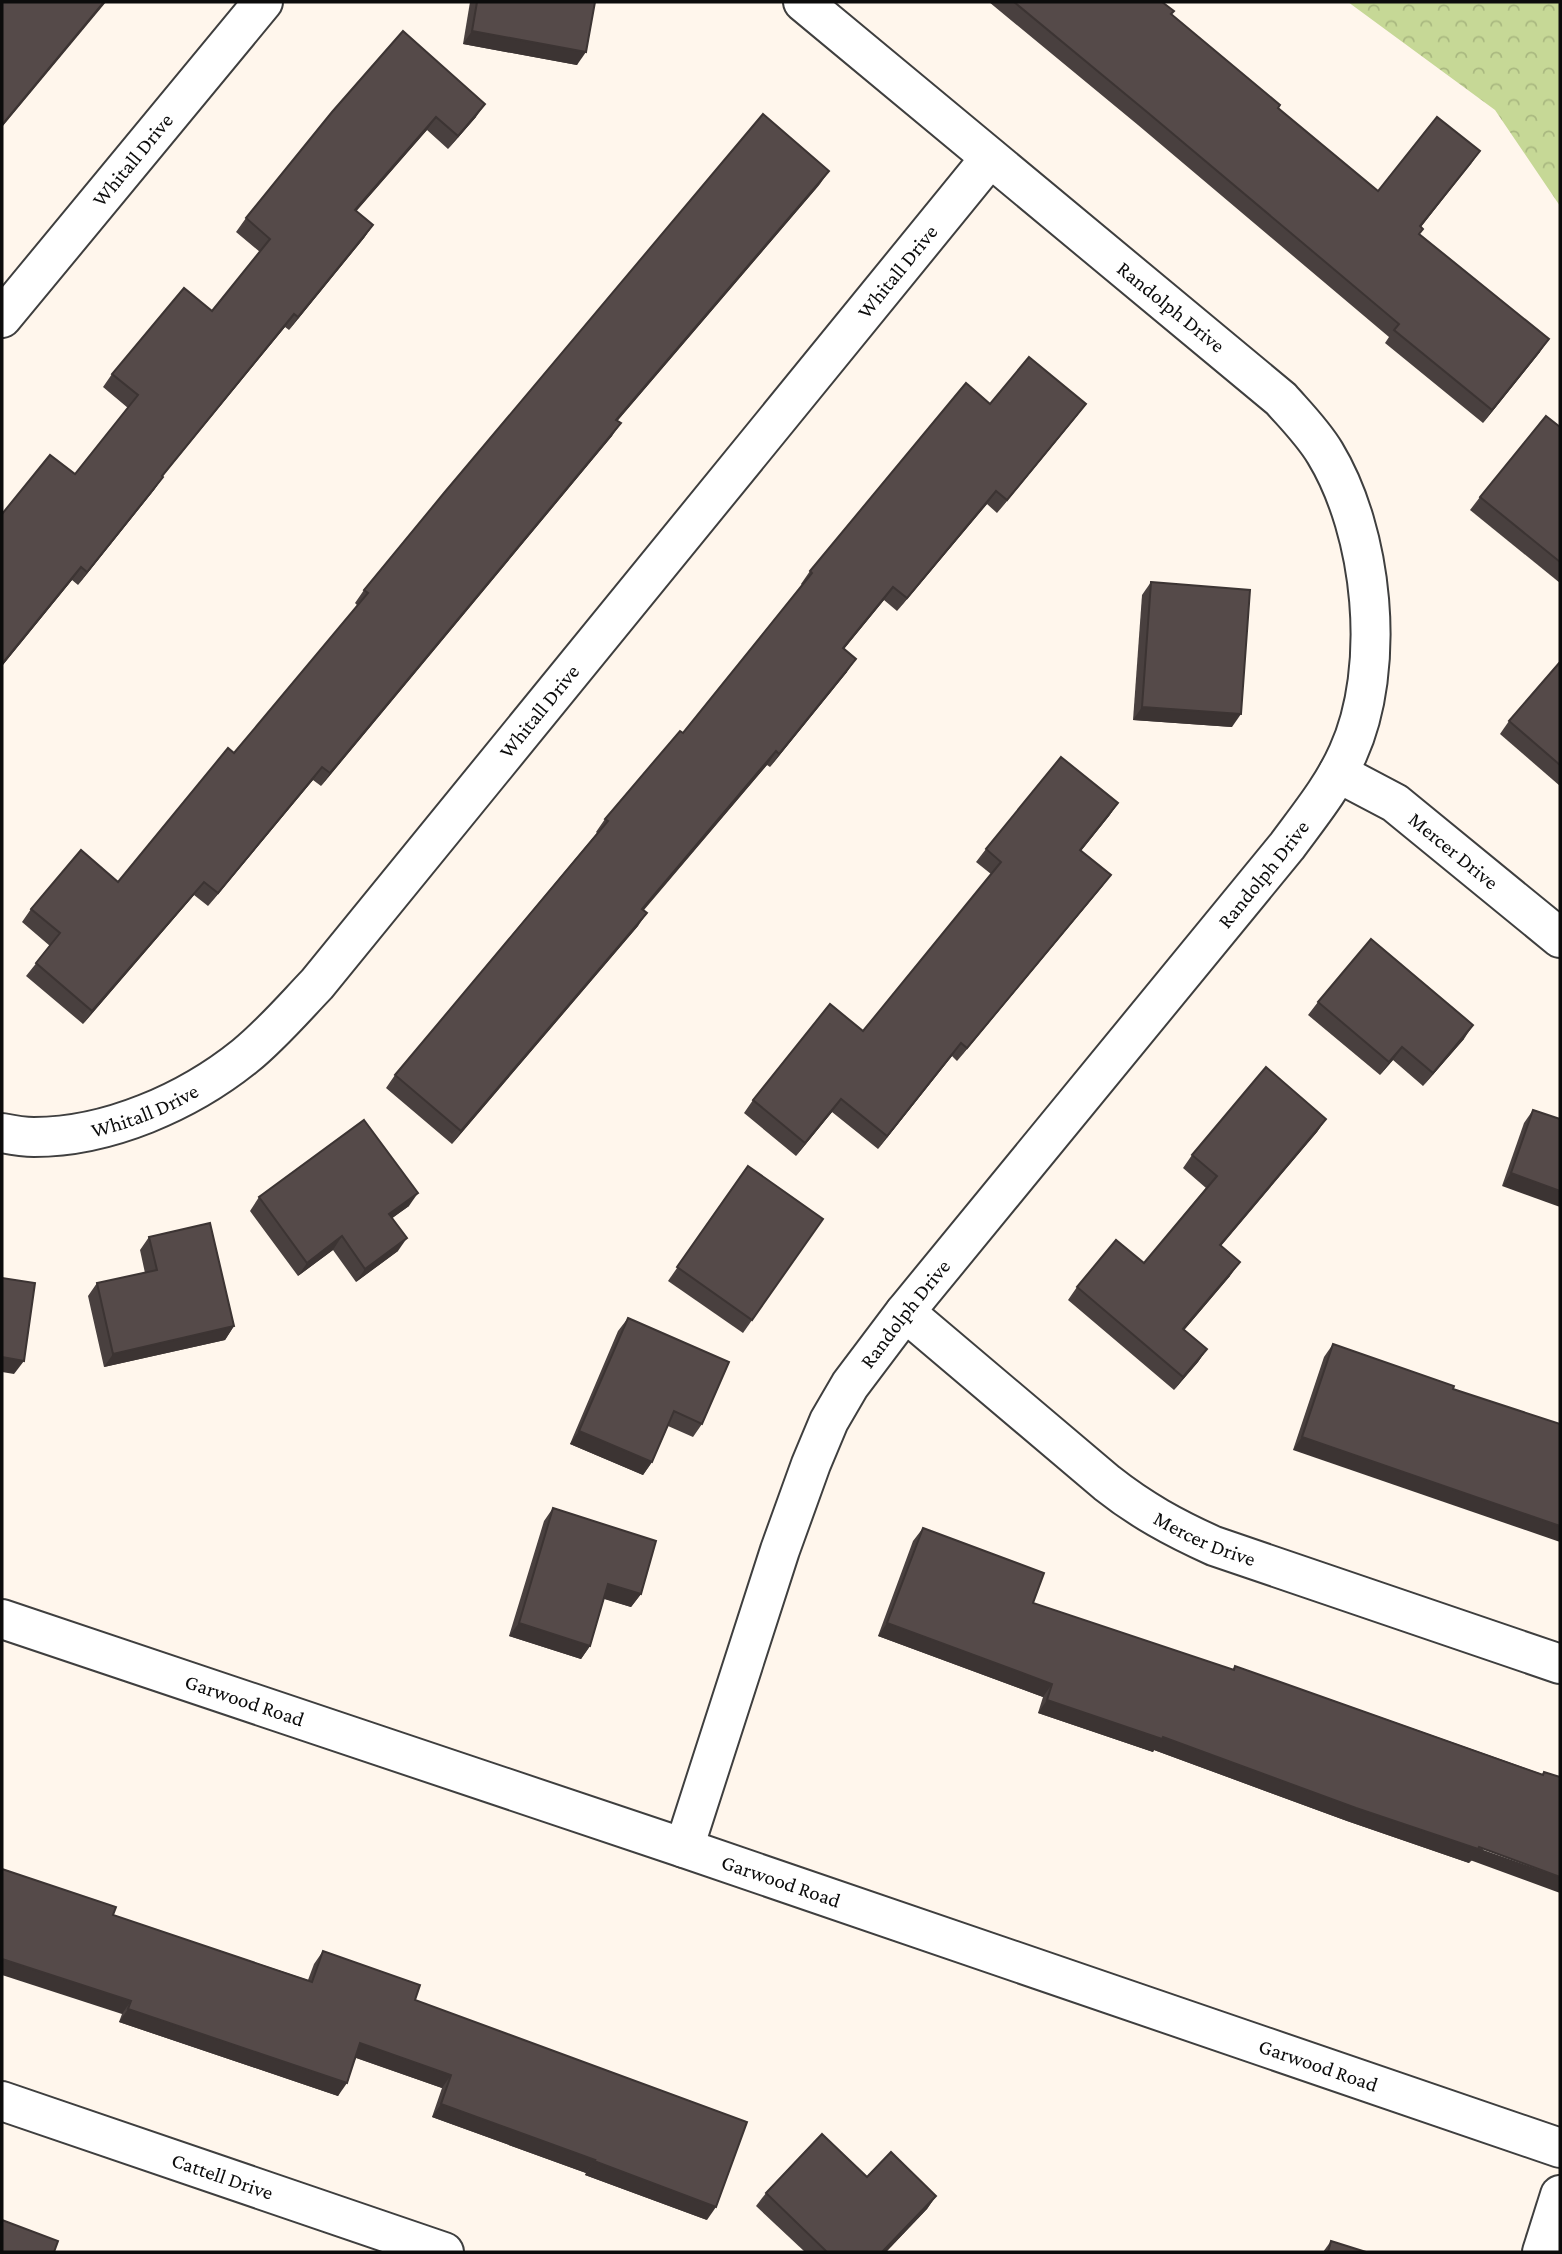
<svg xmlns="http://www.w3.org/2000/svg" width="1562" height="2254" font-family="'Crimson Pro',serif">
	<defs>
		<pattern id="forest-crowns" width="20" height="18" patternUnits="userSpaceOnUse" patternTransform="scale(1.75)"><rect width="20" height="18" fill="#c6d896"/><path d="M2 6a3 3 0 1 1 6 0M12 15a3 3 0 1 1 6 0" fill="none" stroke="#a9b880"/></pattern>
	</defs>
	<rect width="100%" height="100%" fill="#fff6ec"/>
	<polygon fill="url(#forest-crowns)" points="1348,2 1560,2 1560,206 1495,110"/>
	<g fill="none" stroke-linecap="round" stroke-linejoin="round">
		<defs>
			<g id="minor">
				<path id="s1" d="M2,318l261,-316"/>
				<path id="s2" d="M1338,773l57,30 165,135"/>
				<path id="s3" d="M2,1133c10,2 21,4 32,4 74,0 154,-35 211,-81 26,-21 49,-48 72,-72l673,-826"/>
				<path id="s4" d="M905,1312l202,171c34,27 67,45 107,63l346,118"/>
				<path id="s5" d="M2,1619l682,229 876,300"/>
				<path id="s6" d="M684,1848l96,-298 31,-86 18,-43 21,-36 55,-73 382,-466c22,-30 46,-59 61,-93 39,-86 25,-221 -23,-300 -12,-20 -29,-37 -44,-54l-478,-397"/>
				<path id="s7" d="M2,2101l442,151"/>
				<polyline points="1542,2252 1560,2195"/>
			</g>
		</defs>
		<use href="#minor" stroke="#3f3f3f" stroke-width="42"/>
		<use href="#minor" stroke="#fff" stroke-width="38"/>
	</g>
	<g fill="#49403f">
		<polygon points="470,2 595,2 577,65 463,44"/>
		<polygon points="989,2 1162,2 1172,15 1278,108 1378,191 1480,151 1421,227 1419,234 1540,352 1483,423 1385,343 1389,337 1138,125"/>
		<polygon points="332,112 476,117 448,149 427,130 356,211 373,225 364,238 289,330 285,327 162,476 163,477 154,490 78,585 72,580 2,666 2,514 75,474 128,408 103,387 112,374 212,311 260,252 236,232 246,218"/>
		<polygon points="820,184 618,420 612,436 321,786 313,780 208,906 194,895 83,1024 26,976 50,946 22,922 31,909 118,882 234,753 358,606 355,603 364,590"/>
		<polygon points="990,404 1086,404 1076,417 997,513 987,504 897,611 884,600 844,649 847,672 770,767 767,765 644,910 638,926 452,1144 386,1088 395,1075 597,833 596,832 605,819 683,733 802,585 801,584 810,571"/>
		<polygon points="1560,427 1560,583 1470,510 1480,497"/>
		<polygon points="1151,582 1232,727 1133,720 1142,595"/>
		<polygon points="1560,662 1560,786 1500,734 1509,721"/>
		<polygon points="1118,803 1109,816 1081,851 1111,875 1101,888 957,1061 952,1056 878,1149 832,1112 796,1156 744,1113 753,1100 863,1031 991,874 976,862 986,849"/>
		<polygon points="1318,1002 1464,1039 1423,1086 1393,1060 1380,1075 1308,1015"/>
		<polygon points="1533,1110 1560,1119 1502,1186 1524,1123"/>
		<polygon points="1326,1119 1317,1132 1221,1246 1230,1276 1184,1330 1207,1349 1198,1362 1174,1390 1068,1300 1077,1287 1144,1263 1206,1188 1183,1168 1192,1155"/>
		<polygon points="748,1166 823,1219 743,1333 668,1281"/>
		<polygon points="259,1197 409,1206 392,1218 398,1251 356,1282 333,1250 298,1276 250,1211"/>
		<polygon points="149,1237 234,1326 225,1340 104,1367 88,1296 97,1283 145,1273 140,1250"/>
		<polygon points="628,1318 702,1424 693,1437 668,1426 652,1462 643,1475 570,1444 618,1331"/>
		<polygon points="1333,1344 1454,1386 1293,1450 1324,1357"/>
		<polygon points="553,1508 641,1594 631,1607 604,1599 590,1646 581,1659 509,1636 544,1521"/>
		<polygon points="923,1528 1033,1603 1232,1670 1235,1666 1542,1774 1544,1772 1560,1777 1469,1863 1347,1821 1154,1750 1153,1752 1038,1713 1043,1697 878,1636 913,1541"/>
		<polygon points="113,1915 308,1980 314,1964 323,1951 415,2000 707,2220 585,2175 586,2173 432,2117 442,2088 356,2058 338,2096 119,2022 122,2014"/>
		<polygon points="766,2193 936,2196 927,2209 886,2252 805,2252 756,2206"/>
		<polygon points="1331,2241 1366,2252 1323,2252"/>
	</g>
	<g fill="#3c3433">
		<polygon points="104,2 106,2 2,127 2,125"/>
		<polygon points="472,31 586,52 577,65 463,44"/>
		<polygon points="485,104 476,117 448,149 458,136"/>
		<polygon points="436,117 427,130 346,223 355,210"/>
		<polygon points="1480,151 1471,164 1411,239 1420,226"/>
		<polygon points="829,171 820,184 607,433 616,420"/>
		<polygon points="373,225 364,238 289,330 298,317"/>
		<polygon points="294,314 285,327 152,489 162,476"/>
		<polygon points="1549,339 1540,352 1483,423 1492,410"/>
		<polygon points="1086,404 1076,417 997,513 1007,500"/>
		<polygon points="621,423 612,436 321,786 330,773"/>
		<polygon points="163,477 154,490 78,585 87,572"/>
		<polygon points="996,491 987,504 897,611 907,598"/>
		<polygon points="81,567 72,580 2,666 2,664"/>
		<polygon points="893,587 884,600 834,661 843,648"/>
		<polygon points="856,659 847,672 770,767 779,754"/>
		<polygon points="1142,707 1241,714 1232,727 1133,720"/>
		<polygon points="776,751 767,765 633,922 642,909"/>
		<polygon points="322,767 313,780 208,906 218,893"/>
		<polygon points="1118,803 1109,816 1071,863 1080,850"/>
		<polygon points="1111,875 1101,888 957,1061 967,1048"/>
		<polygon points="204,882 194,895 83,1024 92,1011"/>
		<polygon points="647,913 638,926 452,1144 461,1131"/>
		<polygon points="1473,1025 1464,1039 1423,1086 1433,1073"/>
		<polygon points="961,1043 952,1056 878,1149 887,1136"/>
		<polygon points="1402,1047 1393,1060 1380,1075 1389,1062"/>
		<polygon points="841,1099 832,1112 796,1156 805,1143"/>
		<polygon points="1326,1119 1317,1132 1210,1258 1220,1245"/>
		<polygon points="1511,1173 1560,1191 1560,1207 1502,1186"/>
		<polygon points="418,1193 409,1206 380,1227 389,1214"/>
		<polygon points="342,1236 333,1250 298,1276 307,1263"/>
		<polygon points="407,1238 398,1251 356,1282 365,1269"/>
		<polygon points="1240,1262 1230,1276 1174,1342 1183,1329"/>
		<polygon points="234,1326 225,1340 104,1367 113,1354"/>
		<polygon points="1207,1349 1198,1362 1174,1390 1183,1377"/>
		<polygon points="2,1357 24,1361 14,1374 2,1372"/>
		<polygon points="579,1431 652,1462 643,1475 570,1444"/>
		<polygon points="1302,1437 1560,1526 1560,1542 1293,1450"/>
		<polygon points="608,1584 641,1594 631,1607 599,1597"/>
		<polygon points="519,1623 590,1646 581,1659 509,1636"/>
		<polygon points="887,1623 1052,1684 1043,1697 878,1636"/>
		<polygon points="1047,1700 1163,1737 1560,1877 1560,1893 1470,1860 1469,1863 1347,1821 1154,1750 1153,1752 1038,1713"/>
		<polygon points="2,1959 131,2001 122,2014 2,1975"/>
		<polygon points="128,2009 347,2083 338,2096 119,2022"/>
		<polygon points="360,2043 451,2075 442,2088 351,2056"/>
		<polygon points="441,2104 595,2160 586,2173 432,2117"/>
		<polygon points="594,2161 716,2207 707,2220 585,2175"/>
		<polygon points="936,2196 927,2209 886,2252 882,2252"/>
	</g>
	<g fill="#554a49" stroke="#3c3433" stroke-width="2">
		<polygon points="2,2 104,2 2,125"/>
		<polygon points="477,2 595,2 586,52 472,31"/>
		<polygon points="1014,2 1162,2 1174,11 1171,14 1280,105 1278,108 1378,191 1437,117 1480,151 1420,226 1423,229 1419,234 1549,339 1492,410 1394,330 1399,324 1147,112"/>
		<polygon points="403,31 485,104 458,136 436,117 355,210 373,225 298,317 294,314 162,476 163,477 87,572 81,567 2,664 2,514 50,455 75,474 138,395 112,374 184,288 212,311 270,239 246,218 332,112"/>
		<polygon points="763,114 829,171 616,420 621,423 330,773 322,767 218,893 204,882 92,1011 36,963 60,933 31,909 81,850 118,882 228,748 234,753 368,593 364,590 444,493"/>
		<polygon points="1029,357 1086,404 1007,500 996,491 907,598 893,587 843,648 856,659 779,754 776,751 642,909 647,913 461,1131 395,1075 608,821 605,819 680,731 683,733 812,573 810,571 966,383 990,404"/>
		<polygon points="1546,416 1560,427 1560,562 1480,497"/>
		<polygon points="1151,582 1250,590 1241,714 1142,707"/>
		<polygon points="1560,662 1560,765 1509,721"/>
		<polygon points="1061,757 1118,803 1080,850 1111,875 967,1048 961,1043 887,1136 841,1099 805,1143 753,1100 830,1004 863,1031 1001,862 986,849"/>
		<polygon points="1371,939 1473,1025 1433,1073 1402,1047 1389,1062 1318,1002"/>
		<polygon points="1266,1067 1326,1119 1220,1245 1240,1262 1183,1329 1207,1349 1183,1377 1077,1287 1116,1240 1144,1263 1217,1176 1192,1155"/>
		<polygon points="1533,1110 1560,1119 1560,1191 1511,1173"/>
		<polygon points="364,1120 418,1193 389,1214 407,1238 365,1269 342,1236 307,1263 259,1197"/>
		<polygon points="748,1166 823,1219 752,1320 677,1267"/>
		<polygon points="210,1223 234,1326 113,1354 97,1283 157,1270 149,1237"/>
		<polygon points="2,1278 35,1283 24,1361 2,1357"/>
		<polygon points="628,1318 729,1362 702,1424 674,1411 652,1462 579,1431"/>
		<polygon points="1333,1344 1454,1386 1453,1389 1560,1424 1560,1526 1302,1437"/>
		<polygon points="553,1508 656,1541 641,1594 608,1584 590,1646 519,1623"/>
		<polygon points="923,1528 1044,1573 1033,1603 1234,1670 1235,1666 1543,1775 1544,1772 1560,1777 1560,1877 1479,1847 1478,1849 1356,1808 1163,1737 1162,1739 1047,1700 1052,1684 887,1623"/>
		<polygon points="2,1869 116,1907 113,1915 312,1982 323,1951 420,1985 415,2000 747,2122 716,2207 594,2161 595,2160 441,2104 451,2075 360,2043 347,2083 128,2009 131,2001 2,1959"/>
		<polygon points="822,2134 867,2177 891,2152 936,2196 882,2252 827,2252 766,2193"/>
		<polygon points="2,2220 58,2241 54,2252 2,2252"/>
		<polygon points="1331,2241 1366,2252 1328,2252"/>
	</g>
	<g text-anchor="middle" stroke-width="7" stroke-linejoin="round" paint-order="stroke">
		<g font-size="21" fill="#0c0c0c" stroke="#fff">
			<text dy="7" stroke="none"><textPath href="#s1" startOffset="205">Whitall Drive</textPath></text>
			<text dy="7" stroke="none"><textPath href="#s3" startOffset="1283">Whitall Drive</textPath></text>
			<text transform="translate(1171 307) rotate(39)" y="7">Randolph Drive</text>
			<text dy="7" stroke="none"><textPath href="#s3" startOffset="716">Whitall Drive</textPath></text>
			<text dy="7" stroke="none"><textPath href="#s2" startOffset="140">Mercer Drive</textPath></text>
			<text dy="7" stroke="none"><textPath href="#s6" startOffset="1150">Randolph Drive</textPath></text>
			<text dy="7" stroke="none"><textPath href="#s3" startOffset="147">Whitall Drive</textPath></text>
			<text dy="7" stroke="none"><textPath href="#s6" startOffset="583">Randolph Drive</textPath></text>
			<text dy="7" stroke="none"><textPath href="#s4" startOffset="378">Mercer Drive</textPath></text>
			<text dy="7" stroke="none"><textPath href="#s5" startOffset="256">Garwood Road</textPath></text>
			<text dy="7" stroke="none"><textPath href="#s5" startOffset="822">Garwood Road</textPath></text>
			<text dy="7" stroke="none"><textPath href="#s5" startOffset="1390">Garwood Road</textPath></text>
			<text dy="7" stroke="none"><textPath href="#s7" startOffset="233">Cattell Drive</textPath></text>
		</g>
	</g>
	<rect width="1562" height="2254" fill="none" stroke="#0c0c0c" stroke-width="7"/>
</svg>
